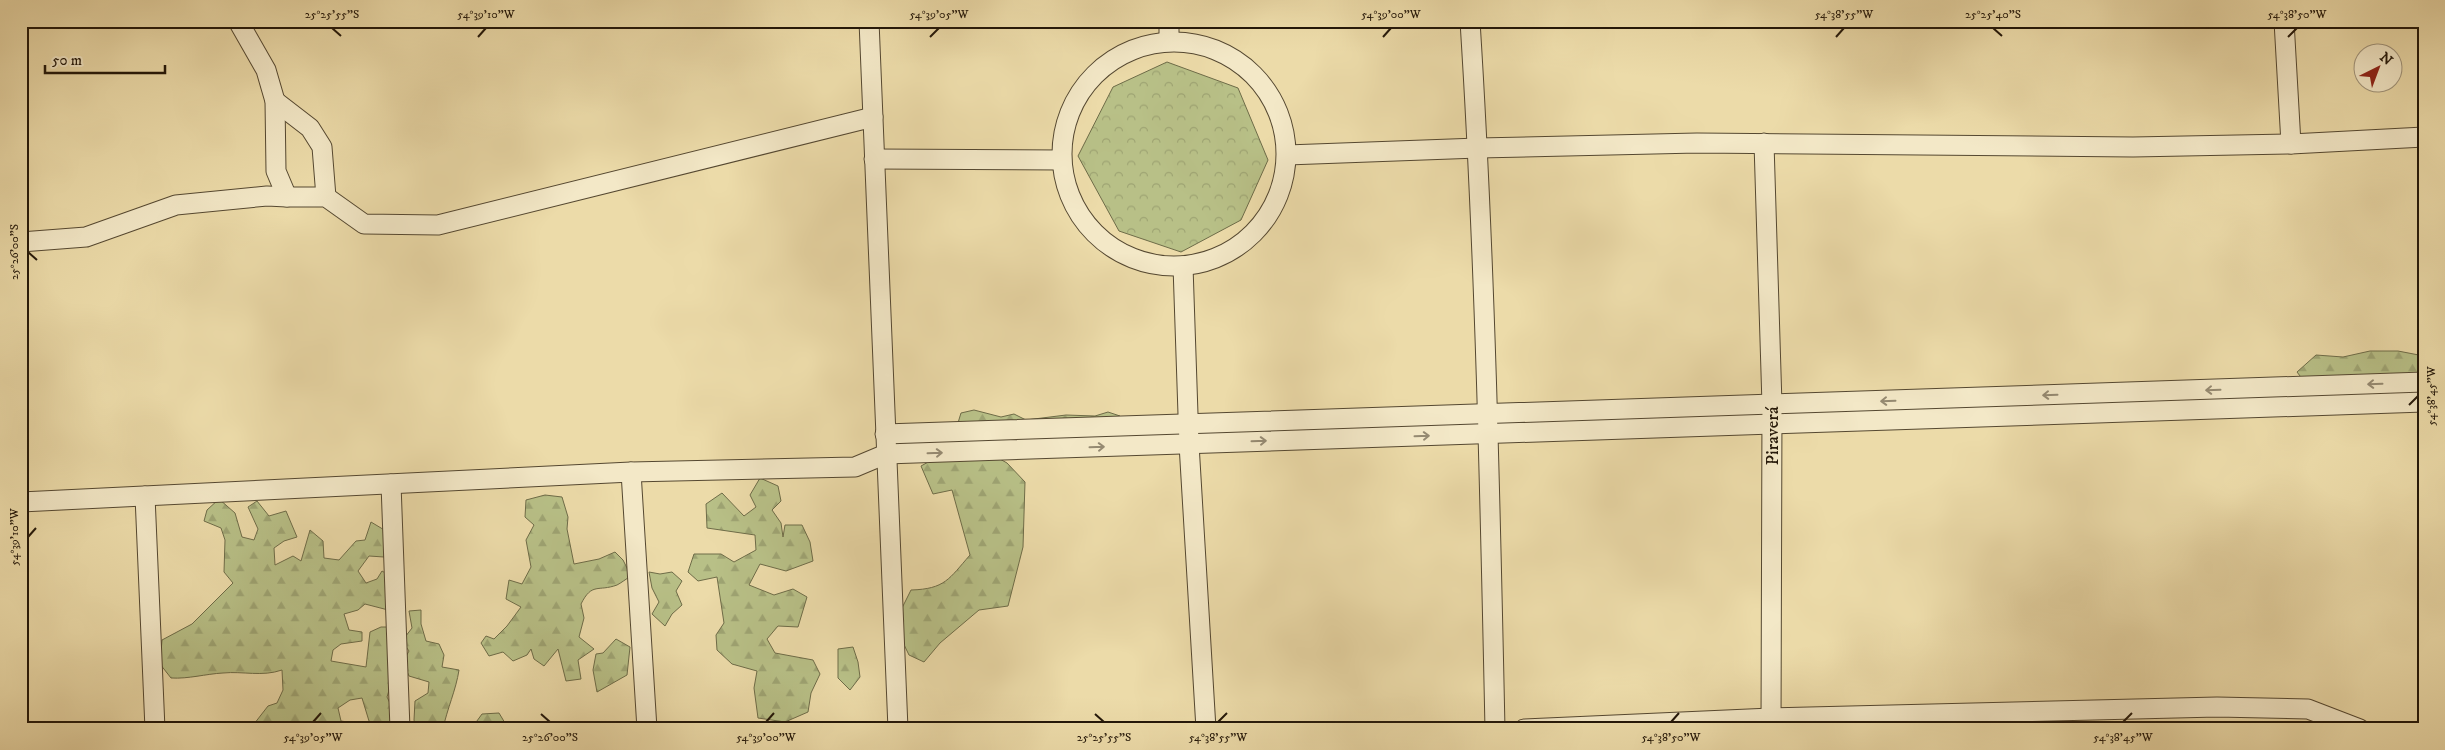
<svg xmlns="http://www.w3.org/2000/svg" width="2445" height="750" font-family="'IM FELL DW Pica',serif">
	<defs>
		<pattern id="forest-firs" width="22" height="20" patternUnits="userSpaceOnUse" patternTransform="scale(1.25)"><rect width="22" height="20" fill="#b8c087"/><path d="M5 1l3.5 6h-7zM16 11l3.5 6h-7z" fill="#9ea473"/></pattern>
		<pattern id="park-crowns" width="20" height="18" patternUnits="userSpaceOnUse" patternTransform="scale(1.25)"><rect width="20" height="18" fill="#b8c087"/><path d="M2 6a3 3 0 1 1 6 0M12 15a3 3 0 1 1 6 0" fill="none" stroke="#9ea473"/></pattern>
	</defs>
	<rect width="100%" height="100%" fill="#ecdba9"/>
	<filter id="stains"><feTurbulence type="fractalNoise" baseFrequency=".004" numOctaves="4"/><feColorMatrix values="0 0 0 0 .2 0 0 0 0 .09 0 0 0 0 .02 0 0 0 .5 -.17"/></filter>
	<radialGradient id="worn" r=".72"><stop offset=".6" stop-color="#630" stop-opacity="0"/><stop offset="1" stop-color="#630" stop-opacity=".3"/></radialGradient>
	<g fill="url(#forest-firs)" stroke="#6e6c48">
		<polygon points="2370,351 2398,351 2424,356 2424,398 2388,397 2363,388 2339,402 2313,393 2297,372 2316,355 2343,357"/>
		<path d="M974,410l27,7 13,-3 12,6 40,-5 29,1 13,-4 12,4 10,10c-18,21 -35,18 -59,8l-24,8 -27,-9 -63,-7 4,-13z"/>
		<path d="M984,450l23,13 18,19 -2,65 -15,59 -29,4 -39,33 -16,19 -15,-7 -15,-31 17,-34c34,-1 38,-11 59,-35l-18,-65 -19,4 -12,-28 20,-11z"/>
		<polygon points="760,478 778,486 781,501 772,510 781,523 783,537 785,525 802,525 810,542 813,561 786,571 760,564 749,585 774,595 793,589 807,597 798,627 778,626 767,639 775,653 813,660 820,674 811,693 808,712 785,722 758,718 754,688 757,671 732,664 717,650 716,635 724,623 717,577 698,581 688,572 694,554 721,554 734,562 756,550 755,535 707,528 706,504 722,493 744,516 756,507 750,495"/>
		<path d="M545,495l17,2 6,20 -1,12 7,35 25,-5 16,-7 8,8 8,16c-5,3 -10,7 -14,9 -19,7 -25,-3 -36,19l3,14 -5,19 15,12 -16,11 3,19 -15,2 -8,-32 -14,17 -10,-7 -3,-10 -4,6 -14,6 -10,-9 -14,4 -8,-13 5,-7 8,3 13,-13 14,-19 -15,-8 3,-19 13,4 9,-17 -5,-27 8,-15 -9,-8 1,-17z"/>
		<path d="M219,499l16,14 7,24 12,3 4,-11 -10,-22 9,-6 12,15 17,-5 11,26 -13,4 -10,7 1,17 18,-9 8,5 9,-31 13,11 1,17 15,2 17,-19 9,-1 6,-18 15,9 -2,26 -15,-1 -11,15 8,12 11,-4 5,-8 5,3 5,37 -27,-7 -7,6 -14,4 5,16 13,2v9l-21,3 -8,6 -2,11 35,6 4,-35 11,-5h9l3,50 -6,20 5,10 3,20 -14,1 -12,-7 -7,-23 -12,2 -12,8 3,13 25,4 1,4h-111l-2,-5 14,-18 9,-3 6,-13 -1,-20c-20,7 -39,1 -59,3 -18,1 -34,6 -52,5l-11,-14 2,-24 30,-16 41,-41 -9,-11 1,-32 -4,-12 -17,-7 3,-11z"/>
		<polygon points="649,572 660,574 672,572 682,581 676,591 682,605 672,614 665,626 652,614 659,602 652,588"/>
		<path d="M421,610v14l5,17 13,3 5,11 -2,12 17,3c-3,20 -12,39 -16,59h-27l-2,-9 1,-19 13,-8 1,-11 -20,-6 -6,-14 6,-11 -7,-10 10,-13 -3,-17z"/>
		<polygon points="616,639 630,647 627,675 597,692 593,670 596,654 603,653"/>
		<polygon points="853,647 858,662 860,677 850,690 838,678 838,649"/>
		<polygon points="499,713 505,723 500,729 479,729 474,725 482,714"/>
	</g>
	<polygon fill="url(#park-crowns)" stroke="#6e6c48" points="1167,62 1238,88 1268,160 1241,220 1181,252 1119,231 1078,156 1113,87"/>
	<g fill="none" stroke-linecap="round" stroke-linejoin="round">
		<defs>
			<g id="street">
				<polyline points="869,21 898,729"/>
				<polyline points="1169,21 1169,41"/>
				<path d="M1470,21c15,236 20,472 25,708"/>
				<polyline points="2284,21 2291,144"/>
				<circle cx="1174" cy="154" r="112"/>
				<polyline points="275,101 310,128 322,147 326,197"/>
				<polyline points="1764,143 1772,405 1771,729"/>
				<polyline points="1287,155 1478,148 1697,143 2133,147 2291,144 2424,137"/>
				<polyline points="874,159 1061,160"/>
				<polyline points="287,197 326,197 364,224 438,225 873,117"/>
				<polyline points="21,242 86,237 176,205 267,196 287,197 276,171 275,101 266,70 238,21"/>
				<polyline points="1183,266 1189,444 1206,729"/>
				<polyline points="885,434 2424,382"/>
				<polyline points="631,472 647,729"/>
				<polyline points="391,484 400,729"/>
				<polyline points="145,496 155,729"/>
				<polyline points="21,502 631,472 855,467 886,454 2424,402"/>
				<polyline points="1524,729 1771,718 2217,707 2308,709 2360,729"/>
			</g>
		</defs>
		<use href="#street" stroke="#554831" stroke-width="21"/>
		<use href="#street" stroke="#f3e8c7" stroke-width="19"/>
	</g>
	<defs><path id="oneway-shaft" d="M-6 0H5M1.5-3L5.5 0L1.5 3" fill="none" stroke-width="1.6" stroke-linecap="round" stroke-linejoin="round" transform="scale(1.25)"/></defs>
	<g stroke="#958a72">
		<use href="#oneway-shaft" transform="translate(2375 384) rotate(178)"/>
		<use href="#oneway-shaft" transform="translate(2213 390) rotate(178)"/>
		<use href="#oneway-shaft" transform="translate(2050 395) rotate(178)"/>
		<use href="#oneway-shaft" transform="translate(1888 401) rotate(178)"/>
		<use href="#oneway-shaft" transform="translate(1422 436) rotate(-2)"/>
		<use href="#oneway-shaft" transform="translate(1259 441) rotate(-2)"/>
		<use href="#oneway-shaft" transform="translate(1097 447) rotate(-2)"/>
		<use href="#oneway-shaft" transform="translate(935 453) rotate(-2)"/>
	</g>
	<path fill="none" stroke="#231709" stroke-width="2" d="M332,28l9,8M1993,28l9,8M478,37l8,-9M930,37l9,-9M1383,37l8,-9M1836,37l8,-9M2288,37l9,-9M28,252l9,8M2409,405l9,-9M28,537l8,-9M541,714l9,8M1095,714l9,8M313,722l8,-9M766,722l8,-9M1218,722l9,-9M1671,722l8,-9M2123,722l9,-9"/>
	<g text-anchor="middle" stroke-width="5" stroke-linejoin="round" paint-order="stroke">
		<g font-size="18" fill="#231709" stroke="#f3e8c7">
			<text transform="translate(1772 436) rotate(-90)" y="6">Piraverá</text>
		</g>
	</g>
	<rect width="2445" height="750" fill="none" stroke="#ecdba9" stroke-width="55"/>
	<g transform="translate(2378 68) rotate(42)"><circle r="24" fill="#f3e8c7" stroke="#a0947b"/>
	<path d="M0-4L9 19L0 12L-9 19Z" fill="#8f2418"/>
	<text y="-8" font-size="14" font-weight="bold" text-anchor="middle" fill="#231709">N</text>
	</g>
	<path d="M45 65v8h120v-8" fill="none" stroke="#231709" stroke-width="2.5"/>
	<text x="52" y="65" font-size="15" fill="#231709" stroke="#f3e8c7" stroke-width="4" paint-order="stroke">50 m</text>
	<rect x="28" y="28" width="2390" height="694" fill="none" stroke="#231709" stroke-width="2"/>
	<g font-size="12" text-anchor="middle" fill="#231709">
		<text x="332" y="18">25°25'55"S</text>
		<text x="486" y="18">54°39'10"W</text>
		<text x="939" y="18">54°39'05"W</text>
		<text x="1391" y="18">54°39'00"W</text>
		<text x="1844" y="18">54°38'55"W</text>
		<text x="1993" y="18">25°25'40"S</text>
		<text x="2297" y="18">54°38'50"W</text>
		<text transform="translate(14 252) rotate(-90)" y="4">25°26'00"S</text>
		<text transform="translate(2431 396) rotate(-90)" y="4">54°38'45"W</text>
		<text transform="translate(14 537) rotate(-90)" y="4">54°39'10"W</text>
		<text x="313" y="741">54°39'05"W</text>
		<text x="550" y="741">25°26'00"S</text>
		<text x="766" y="741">54°39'00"W</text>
		<text x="1104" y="741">25°25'55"S</text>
		<text x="1218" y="741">54°38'55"W</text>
		<text x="1671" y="741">54°38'50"W</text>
		<text x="2123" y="741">54°38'45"W</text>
	</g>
	<rect width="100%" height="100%" filter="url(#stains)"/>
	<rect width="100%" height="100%" fill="url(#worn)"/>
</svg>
